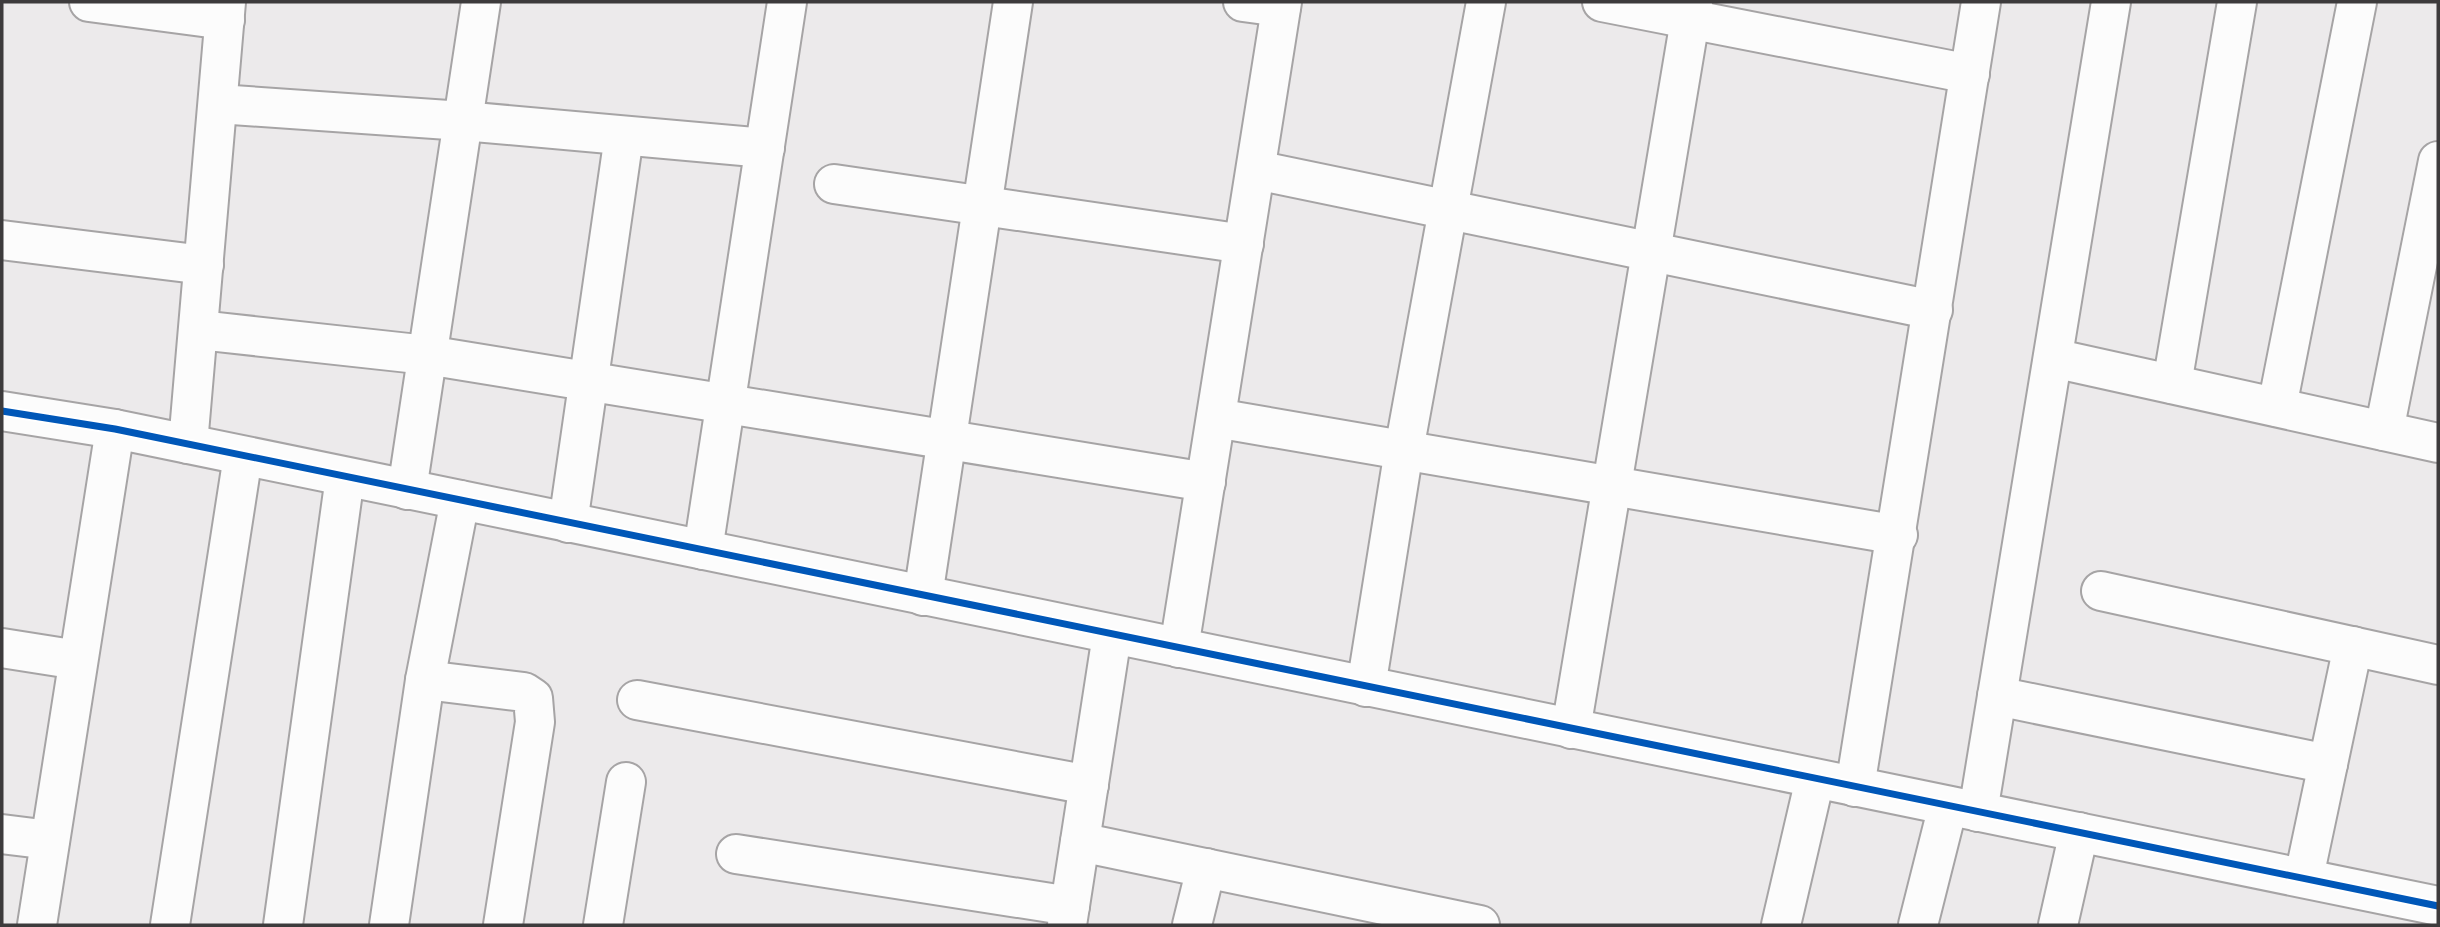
<svg xmlns="http://www.w3.org/2000/svg" width="2440" height="927" font-family="'PT Sans',sans-serif">
	<rect width="100%" height="100%" fill="#eceaeb"/>
	<g fill="none" stroke-linecap="round" stroke-linejoin="round">
		<defs>
			<g id="street">
				<polyline points="89,2 225,20"/>
				<polyline points="1243,2 1281,7"/>
				<polyline points="1602,2 1970,74"/>
				<polyline points="218,104 463,121 765,148"/>
				<polyline points="1256,170 1933,310"/>
				<polyline points="834,184 1244,244"/>
				<polyline points="2,240 204,265"/>
				<polyline points="199,330 427,355 1206,482"/>
				<polyline points="2053,358 2438,443"/>
				<polyline points="2172,384 2237,2"/>
				<polyline points="2277,407 2357,2"/>
				<polyline points="2,411 115,429 2438,906"/>
				<polyline points="1216,418 1898,535"/>
				<polyline points="2384,431 2438,161"/>
				<polyline points="188,444 226,2"/>
				<polyline points="407,490 481,2"/>
				<polyline points="568,523 624,136"/>
				<polyline points="703,550 787,2"/>
				<polyline points="2101,591 2438,665"/>
				<polyline points="923,596 1013,2"/>
				<polyline points="2,648 78,660"/>
				<polyline points="1179,648 1282,2"/>
				<polyline points="425,680 524,692 533,698 535,722 503,925"/>
				<polyline points="1366,687 1404,450 1486,2"/>
				<polyline points="1997,696 2328,764"/>
				<polyline points="637,700 1089,785"/>
				<polyline points="1571,729 1693,2"/>
				<polyline points="1855,787 1981,2"/>
				<polyline points="1978,812 2111,2"/>
				<polyline points="2,834 50,840"/>
				<polyline points="1080,842 1480,925"/>
				<polyline points="736,854 1070,906"/>
				<polyline points="2304,877 2353,646"/>
				<polyline points="37,925 115,429"/>
				<polyline points="170,925 243,456"/>
				<polyline points="283,925 345,477"/>
				<polyline points="389,925 425,680 460,500"/>
				<polyline points="603,925 626,782"/>
				<polyline points="1067,925 1112,635"/>
				<polyline points="1192,925 1206,868"/>
				<polyline points="1781,925 1815,779"/>
				<polyline points="1918,925 1948,806"/>
				<polyline points="2058,925 2079,832"/>
			</g>
		</defs>
		<use href="#street" stroke="#a6a4a5" stroke-width="42"/>
		<use href="#street" stroke="#fcfcfc" stroke-width="38"/>
		<defs>
			<polyline id="cycleway" points="2,411 115,429 2438,906"/>
		</defs>
		<use href="#cycleway" stroke="#fff" stroke-width="11"/>
		<use href="#cycleway" stroke="#0057b8" stroke-width="7"/>
	</g>
	<rect width="2440" height="927" fill="none" stroke="#3d3b3c" stroke-width="7"/>
</svg>
